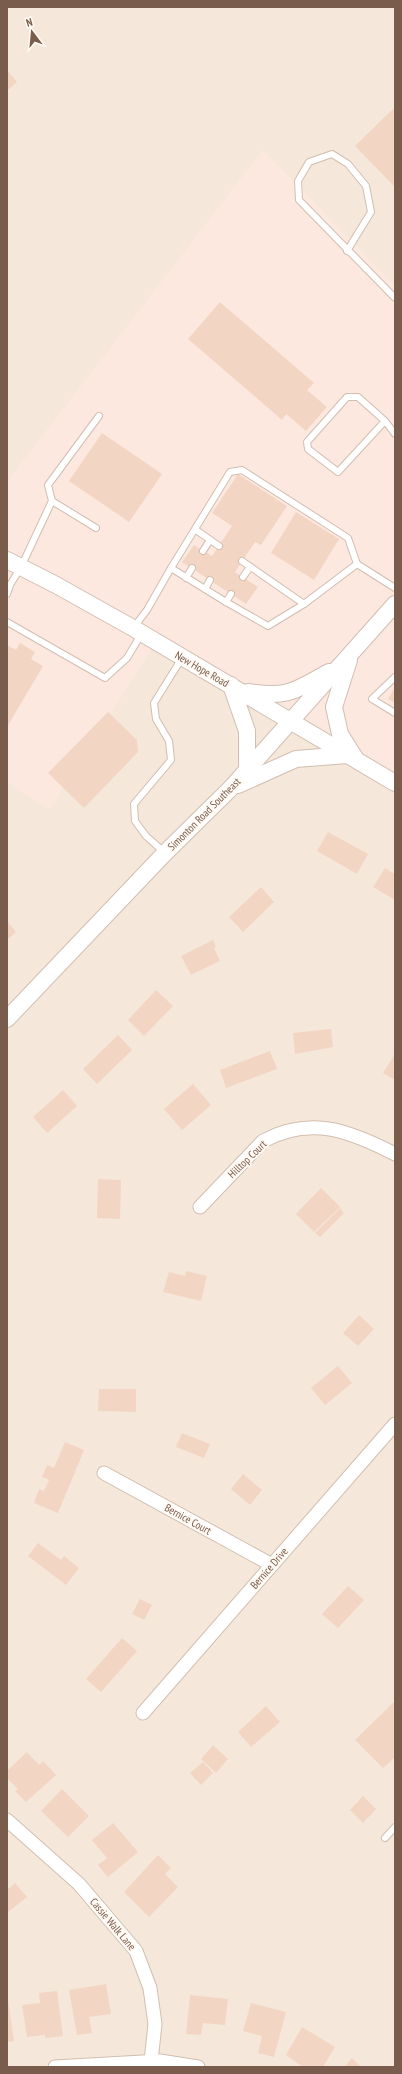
<svg xmlns="http://www.w3.org/2000/svg" width="402" height="2074" font-family="'PT Sans Narrow',sans-serif">
	<rect width="100%" height="100%" fill="#fdf6ec"/>
	<rect fill="#f5e8da" x="7" y="7" width="388" height="2060"/>
	<polygon fill="#fde8e0" points="263,150 395,286 395,777 282,703 157,640 50,809 7,782 7,482"/>
	<g fill="#f3d5c3">
		<polygon points="7,70 17,82 7,91"/>
		<polygon points="395,107 395,187 355,146"/>
		<polygon points="220,302 314,383 307,390 327,407 306,431 286,414 282,420 188,339"/>
		<polygon points="102,433 162,474 129,522 69,481"/>
		<polygon points="238,474 287,506 261,545 255,542 235,572 258,587 246,604 182,562 194,545 212,556 232,526 212,513"/>
		<polygon points="296,512 339,539 314,580 271,553"/>
		<polygon points="20,643 35,652 31,659 43,666 7,727 7,645 16,650"/>
		<polygon points="395,687 395,703 388,699"/>
		<polygon points="108,712 137,740 138,752 84,808 48,773"/>
		<polygon points="328,832 368,854 357,874 317,851"/>
		<polygon points="385,868 395,874 395,900 373,887"/>
		<polygon points="261,887 274,902 243,932 229,917"/>
		<polygon points="7,921 16,932 7,940"/>
		<polygon points="213,940 216,947 214,948 220,961 191,975 181,956"/>
		<polygon points="156,990 173,1006 144,1036 128,1020"/>
		<polygon points="331,1029 333,1047 295,1054 293,1033"/>
		<polygon points="118,1035 132,1050 97,1084 83,1069"/>
		<polygon points="270,1051 277,1069 226,1088 220,1070"/>
		<polygon points="395,1054 395,1080 383,1073"/>
		<polygon points="193,1084 211,1105 182,1130 164,1109"/>
		<polygon points="63,1090 77,1106 47,1133 33,1117"/>
		<polygon points="98,1179 121,1180 120,1219 97,1218"/>
		<polygon points="321,1188 340,1207 314,1232 296,1214"/>
		<polygon points="340,1208 344,1213 320,1237 315,1233"/>
		<polygon points="186,1271 207,1276 201,1301 163,1292 169,1272 185,1276"/>
		<polygon points="359,1315 374,1329 358,1346 343,1333"/>
		<polygon points="338,1366 352,1383 325,1405 311,1388"/>
		<polygon points="99,1389 136,1389 136,1412 98,1411"/>
		<polygon points="182,1433 210,1444 204,1458 176,1447"/>
		<polygon points="65,1442 84,1450 58,1513 34,1503 39,1489 44,1491 49,1480 42,1477 47,1465 54,1468"/>
		<polygon points="243,1474 262,1490 250,1505 231,1489"/>
		<polygon points="38,1543 61,1560 64,1556 79,1568 66,1585 28,1556"/>
		<polygon points="348,1586 364,1600 338,1628 322,1614"/>
		<polygon points="140,1599 152,1605 144,1620 132,1614"/>
		<polygon points="122,1638 137,1651 101,1692 86,1679"/>
		<polygon points="395,1701 395,1757 383,1768 355,1740"/>
		<polygon points="266,1706 280,1722 251,1747 238,1732"/>
		<polygon points="213,1745 228,1759 216,1773 201,1759"/>
		<polygon points="27,1752 39,1765 43,1761 56,1775 26,1802 15,1791 18,1789 7,1778 7,1771"/>
		<polygon points="203,1762 213,1773 201,1785 190,1773"/>
		<polygon points="62,1789 89,1816 68,1837 41,1811"/>
		<polygon points="363,1796 376,1809 363,1823 350,1810"/>
		<polygon points="113,1823 138,1852 108,1877 98,1865 107,1858 92,1840"/>
		<polygon points="158,1855 171,1868 165,1874 178,1887 149,1917 124,1892"/>
		<polygon points="15,1883 27,1897 7,1913 7,1890"/>
		<polygon points="106,1984 111,2014 89,2017 92,2033 77,2035 69,1990"/>
		<polygon points="57,1991 63,2036 45,2038 45,2035 27,2037 22,2005 40,2003 39,1993"/>
		<polygon points="190,1995 228,1999 225,2025 203,2023 201,2035 186,2034"/>
		<polygon points="7,2000 8,2000 14,2041 7,2042"/>
		<polygon points="251,2003 286,2012 274,2057 258,2053 262,2036 243,2031"/>
		<polygon points="302,2027 335,2047 323,2067 303,2067 286,2055"/>
		<polygon points="352,2058 361,2067 344,2067"/>
	</g>
	<g fill="none" stroke-linecap="round" stroke-linejoin="round">
		<defs>
			<g id="service">
				<polyline points="347,251 371,212 366,186 348,164 332,154 309,162 298,181 299,200 395,298"/>
				<polyline points="385,421 358,397 347,397 307,442 308,449 338,472 385,421 395,434"/>
				<polyline points="52,501 96,528"/>
				<polyline points="196,530 219,546"/>
				<polyline points="203,551 210,540"/>
				<polyline points="242,561 304,604"/>
				<polyline points="171,568 230,472 242,470 348,538 357,564"/>
				<polyline points="243,577 250,567"/>
				<polyline points="186,578 192,568"/>
				<polyline points="205,589 210,580"/>
				<polyline points="7,594 10,585 21,567 52,501 48,485 99,416"/>
				<polyline points="226,602 231,594"/>
				<polyline points="7,622 105,678 127,658 142,633"/>
				<polyline points="134,627 147,610 171,568 226,602 268,626 304,604 357,564 395,588"/>
				<polyline points="395,677 372,699 395,713"/>
				<polyline points="165,853 146,836 135,821 134,804 171,760 169,741 156,719 154,703 182,658"/>
				<polyline points="385,1838 395,1827"/>
			</g>
			<g id="minor">
				<path d="M200,1207l63,-66c48,-26 87,-10 132,13"/>
				<polyline points="104,1473 272,1565"/>
				<polyline points="143,1713 395,1424"/>
				<polyline points="7,1820 79,1884 136,1951 150,1988 155,2024 151,2061"/>
				<polyline points="55,2067 160,2061 198,2067"/>
			</g>
			<g id="tertiary">
				<polyline points="7,560 56,585 133,628 395,783"/>
				<polyline points="349,660 334,707 340,734 355,758"/>
				<polyline points="231,685 247,731 247,771"/>
				<path d="M248,692c41,6 46,-1 81,-20"/>
				<polyline points="238,785 296,759 347,755"/>
				<polyline points="7,1019 165,853 231,788 395,604"/>
			</g>
		</defs>
		<use href="#service" stroke="#d1beb0" stroke-width="8"/>
		<use href="#minor" stroke="#d1beb0" stroke-width="15"/>
		<use href="#tertiary" stroke="#d1beb0" stroke-width="18"/>
		<use href="#service" stroke="#fff" stroke-width="6"/>
		<use href="#minor" stroke="#fff" stroke-width="13"/>
		<use href="#tertiary" stroke="#fff" stroke-width="16"/>
	</g>
	<g text-anchor="middle" stroke-width="4" stroke-linejoin="round" paint-order="stroke">
		<g font-size="11" fill="#7a5c4d" stroke="#fffaf3">
			<text transform="translate(202 669) rotate(30)" y="4">New Hope Road</text>
			<text transform="translate(204 814) rotate(-45)" y="4">Simonton Road Southeast</text>
			<text transform="translate(247 1159) rotate(-44)" y="4">Hilltop Court</text>
			<text transform="translate(188 1519) rotate(29)" y="4">Bernice Court</text>
			<text transform="translate(269 1568) rotate(-49)" y="4">Bernice Drive</text>
			<text transform="translate(113 1924) rotate(50)" y="4">Cassie Walk Lane</text>
		</g>
	</g>
	<rect width="402" height="2074" fill="none" stroke="#7a5c4d" stroke-width="16"/>
	<g transform="translate(32 32) rotate(344)" stroke="#fffaf3" stroke-width="3" paint-order="stroke">
	<path d="M0-3L7 15L0 10L-7 15Z" fill="#7a5c4d"/>
	<text y="-6" font-size="11" font-weight="bold" text-anchor="middle" fill="#7a5c4d">N</text>
	</g>
</svg>
